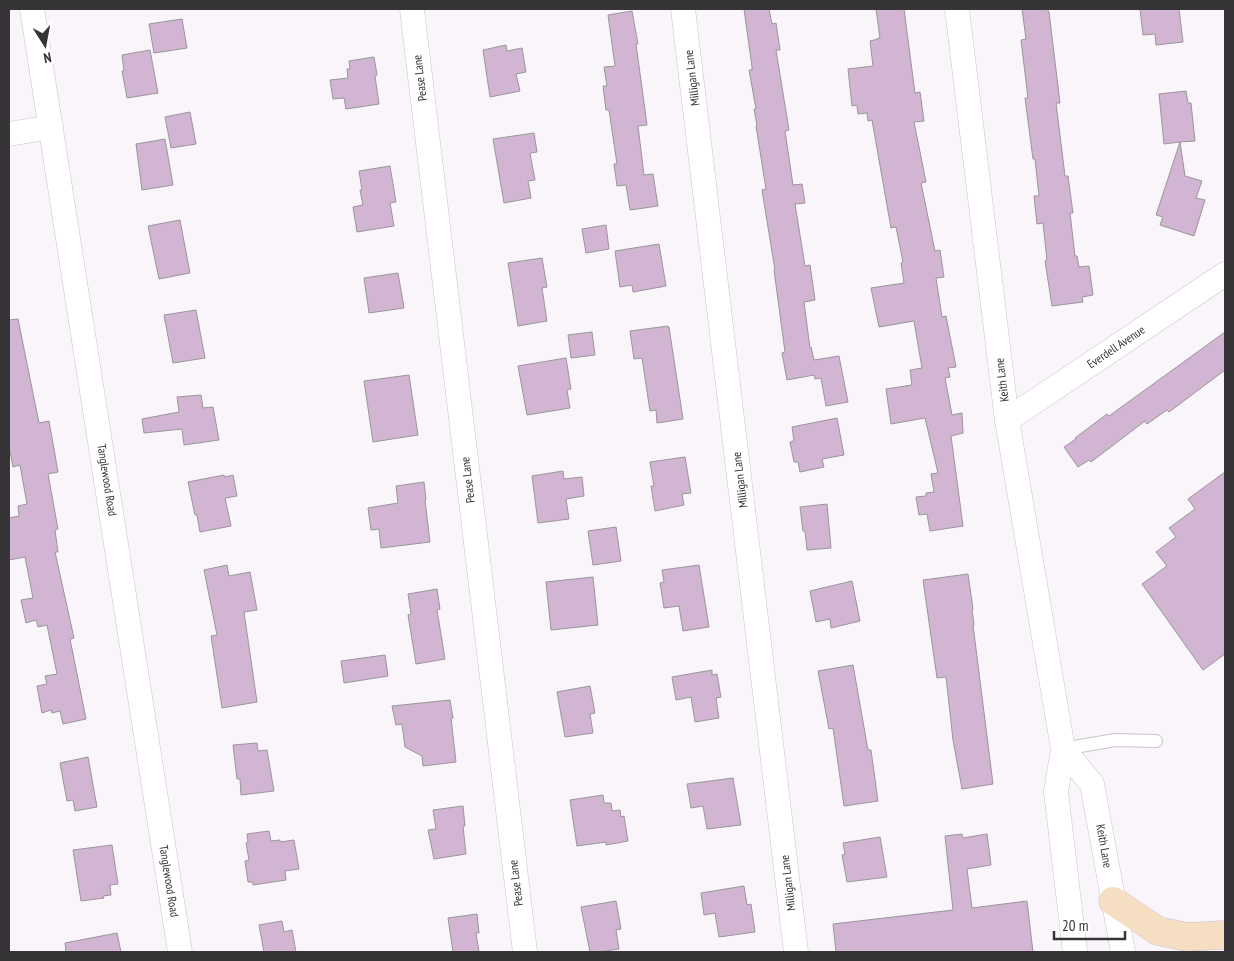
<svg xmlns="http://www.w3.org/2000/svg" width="1234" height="961" font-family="'PT Sans Narrow',sans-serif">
	<rect width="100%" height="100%" fill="#faf5fb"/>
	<g fill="#d1b5d3" stroke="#9a959b">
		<polygon points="744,9 769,9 772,24 776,23 780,50 776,50 789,130 785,131 793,185 802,184 805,203 795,204 805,266 810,265 815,300 804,302 810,348 811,347 814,360 839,356 848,402 826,406 821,378 815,379 814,375 787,380 782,353 785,352 774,270 775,270 762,190 766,189 756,126 757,125 754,109 756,109 749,70 752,70 752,67"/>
		<polygon points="876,9 904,9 915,93 920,92 924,121 914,122 926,182 921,183 935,251 940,250 944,277 936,278 942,317 946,316 956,367 948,368 950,377 945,378 952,415 962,413 963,433 951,436 963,526 930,531 927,514 919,515 916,497 926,496 926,493 934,492 931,474 938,473 925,418 891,424 886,389 912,385 910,370 922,368 914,321 879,327 871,288 904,283 901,263 903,262 896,227 891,228 872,120 868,121 867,113 858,114 857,105 852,106 848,69 873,66 870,41 878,39 878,38 880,38"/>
		<polygon points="1022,9 1047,9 1049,12 1060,103 1056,103 1065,176 1068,176 1073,213 1070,213 1075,256 1077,256 1079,267 1089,266 1093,295 1082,297 1083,302 1052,306 1045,261 1047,260 1043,223 1037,224 1034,196 1039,196 1035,159 1033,159 1025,98 1028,98 1021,40 1026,39"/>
		<polygon points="1140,9 1179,9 1183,42 1156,45 1155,34 1143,35"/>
		<polygon points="632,11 638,44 636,44 647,125 638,126 644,175 653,174 658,206 630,210 626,185 617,186 614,164 617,164 609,110 606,110 603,86 607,86 604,67 615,66 608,15"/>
		<polygon points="182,19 187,48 154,53 149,24"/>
		<polygon points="506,45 507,51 522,48 526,72 516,74 520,91 490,97 483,50"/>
		<polygon points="150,50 158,93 127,98 122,71 124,71 122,55"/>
		<polygon points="374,57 377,75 375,76 379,104 346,109 344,98 333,99 330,80 348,78 347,69 350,69 349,61"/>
		<polygon points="1186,91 1188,103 1191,103 1195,141 1180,142 1185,176 1202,181 1196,198 1205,200 1194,236 1160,225 1163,217 1156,215 1180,142 1164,144 1159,94"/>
		<polygon points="190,112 196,144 171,148 165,117"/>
		<polygon points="534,133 537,152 530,153 535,180 528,181 531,198 504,203 493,139"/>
		<polygon points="165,139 173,185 142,190 136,144"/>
		<polygon points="390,166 396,202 390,203 394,226 357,232 353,207 363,205 360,190 362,190 359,171"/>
		<polygon points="180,220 190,273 159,279 148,226"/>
		<polygon points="606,225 609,249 586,253 582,229"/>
		<polygon points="659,244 666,286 633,292 632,285 620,287 615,251"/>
		<polygon points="542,258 547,287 542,288 547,321 518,326 508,263"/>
		<polygon points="398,273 404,308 369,313 364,278"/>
		<polygon points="196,310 205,358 173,363 164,315"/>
		<polygon points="18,319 39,423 49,421 58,472 48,474 58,529 55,530 58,552 55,552 74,638 70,639 86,719 63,724 60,711 52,713 51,710 42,713 37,686 47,684 45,676 57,674 47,625 38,627 36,620 26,623 21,600 33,598 25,557 9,560 9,518 19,516 18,506 27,504 20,465 13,467 9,446 9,320"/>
		<polygon points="668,326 668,328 669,327 683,419 657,423 656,410 650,411 642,358 634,359 630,331"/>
		<polygon points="592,332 595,355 571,358 568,335"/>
		<polygon points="1225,332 1225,370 1169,412 1167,410 1147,424 1145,421 1091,462 1089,460 1078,467 1064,447 1076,439 1075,438 1107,414 1109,416"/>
		<polygon points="566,358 571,389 567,390 570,408 527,415 518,366"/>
		<polygon points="409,375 418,435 373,442 364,381"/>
		<polygon points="201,395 203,408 213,407 219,440 184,445 182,429 144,433 142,419 179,412 177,397"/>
		<polygon points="837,418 844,455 822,459 824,467 800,472 798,462 794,462 790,442 794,441 792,427"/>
		<polygon points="685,457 691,493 682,494 684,505 655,511 651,486 654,486 650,462"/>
		<polygon points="563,471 564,479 582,477 584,496 566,499 569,519 538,523 532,476"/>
		<polygon points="1225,472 1225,654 1203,670 1142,584 1167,566 1156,552 1176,537 1169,528 1195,509 1188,499"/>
		<polygon points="224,475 225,477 233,475 237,496 225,498 231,526 200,532 197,515 195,515 188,482"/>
		<polygon points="424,482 426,500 425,500 430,542 381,548 379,529 371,530 368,508 398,503 396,486"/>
		<polygon points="827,504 831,548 807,550 805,531 803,531 800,507"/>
		<polygon points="616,527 621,561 593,565 588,531"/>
		<polygon points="227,565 229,576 250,572 257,610 244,612 257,702 222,708 211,636 217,635 204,570"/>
		<polygon points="699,565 709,627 683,631 679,606 664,608 660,583 664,582 662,570"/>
		<polygon points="968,574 973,609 972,609 974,625 973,625 993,784 962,789 953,740 946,677 937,678 923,580"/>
		<polygon points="593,577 598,625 551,630 546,582"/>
		<polygon points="852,581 860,621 831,628 830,619 816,622 810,591"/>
		<polygon points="437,589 440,609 437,610 445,659 416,664 408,615 411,614 408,594"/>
		<polygon points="385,655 388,676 344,683 341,661"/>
		<polygon points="853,665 868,750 871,750 878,801 844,806 833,728 829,729 818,671"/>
		<polygon points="712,670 712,675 717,674 721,697 716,698 719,718 695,722 691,697 676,700 672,677"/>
		<polygon points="590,686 595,713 590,714 593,733 565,737 557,692"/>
		<polygon points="450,700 453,718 451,718 456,762 423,766 422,756 405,747 402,724 396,725 392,706"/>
		<polygon points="257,743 258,751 267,750 274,791 241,795 240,779 237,779 233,745"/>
		<polygon points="88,757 97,807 75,811 73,800 67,801 60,763"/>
		<polygon points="733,778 741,825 707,829 703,806 691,808 687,784"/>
		<polygon points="603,795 604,803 611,803 612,811 620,810 621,817 624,816 628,841 606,845 606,842 577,846 570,800"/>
		<polygon points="463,806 465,826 463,826 466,854 434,859 428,830 436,829 433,810"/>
		<polygon points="269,831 271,841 280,840 280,842 294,840 299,869 285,871 286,880 253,885 253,882 248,882 245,861 249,860 246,843 248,842 247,834"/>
		<polygon points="962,834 963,838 987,834 991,865 967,869 972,908 1027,901 1033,952 836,952 833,924 953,910 945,836"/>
		<polygon points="880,837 887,877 847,882 842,855 845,854 843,843"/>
		<polygon points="112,845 118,884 110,885 111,895 103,896 104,898 81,901 73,850"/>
		<polygon points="744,886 747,905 751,904 755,932 719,937 715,913 704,915 701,893"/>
		<polygon points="616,901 621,929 616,930 619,949 599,952 590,952 581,907"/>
		<polygon points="477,914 479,933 476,933 479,952 453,952 448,918"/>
		<polygon points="282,921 284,932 292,930 296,952 264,952 259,925"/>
		<polygon points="117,933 121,952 66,952 65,943"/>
	</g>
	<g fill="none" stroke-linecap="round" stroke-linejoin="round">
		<defs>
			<polyline id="lane" points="1063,749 1115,740 1156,741"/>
			<g id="street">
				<polyline points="32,9 180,952"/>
				<polyline points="412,9 525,952"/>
				<polyline points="683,9 796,952"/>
				<polyline points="957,9 1007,420 1063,749 1056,792 1075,952"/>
				<polyline points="9,134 51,127"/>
				<polyline points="1007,420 1225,274"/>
				<polyline points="1063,749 1092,784 1123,952"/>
			</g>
			<polyline id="secondary" points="1113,901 1158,931 1187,937 1222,935"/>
		</defs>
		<use href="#lane" stroke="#c8c3c9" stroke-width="14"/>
		<use href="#street" stroke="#c8c3c9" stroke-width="25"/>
		<use href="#secondary" stroke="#c8c3c9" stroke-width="29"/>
		<use href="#lane" stroke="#fff" stroke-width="12"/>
		<use href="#street" stroke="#fff" stroke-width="24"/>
		<use href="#secondary" stroke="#f6dec2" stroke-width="28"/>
	</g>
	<g text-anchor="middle" stroke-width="4" stroke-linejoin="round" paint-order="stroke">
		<g font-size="12" fill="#363436" stroke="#fff">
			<text transform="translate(420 78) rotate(-97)" y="4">Pease Lane</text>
			<text transform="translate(692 78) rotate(-97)" y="4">Milligan Lane</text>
			<text transform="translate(1116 347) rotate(-34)" y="4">Everdell Avenue</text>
			<text transform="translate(1002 380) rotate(-97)" y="4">Keith Lane</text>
			<text transform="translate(107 480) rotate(81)" y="4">Tanglewood Road</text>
			<text transform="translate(468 480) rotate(-97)" y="4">Pease Lane</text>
			<text transform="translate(740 480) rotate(-97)" y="4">Milligan Lane</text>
			<text transform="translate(1104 846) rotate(80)" y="4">Keith Lane</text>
			<text transform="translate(169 881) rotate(81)" y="4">Tanglewood Road</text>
			<text transform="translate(516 883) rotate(-97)" y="4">Pease Lane</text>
			<text transform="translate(788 883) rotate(-97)" y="4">Milligan Lane</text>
		</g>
	</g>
	<rect width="1234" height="961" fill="none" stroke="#363436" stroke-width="20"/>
	<g transform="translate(45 45) rotate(169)" stroke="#ffffff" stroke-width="4" paint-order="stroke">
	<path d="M0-4L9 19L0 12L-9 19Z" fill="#363436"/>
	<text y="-8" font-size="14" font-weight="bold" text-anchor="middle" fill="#363436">N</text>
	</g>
	<path d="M1054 931v8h71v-8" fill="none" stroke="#363436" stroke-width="2.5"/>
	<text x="1062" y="931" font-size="15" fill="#363436" stroke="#ffffff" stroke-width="4" paint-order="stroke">20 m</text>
</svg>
